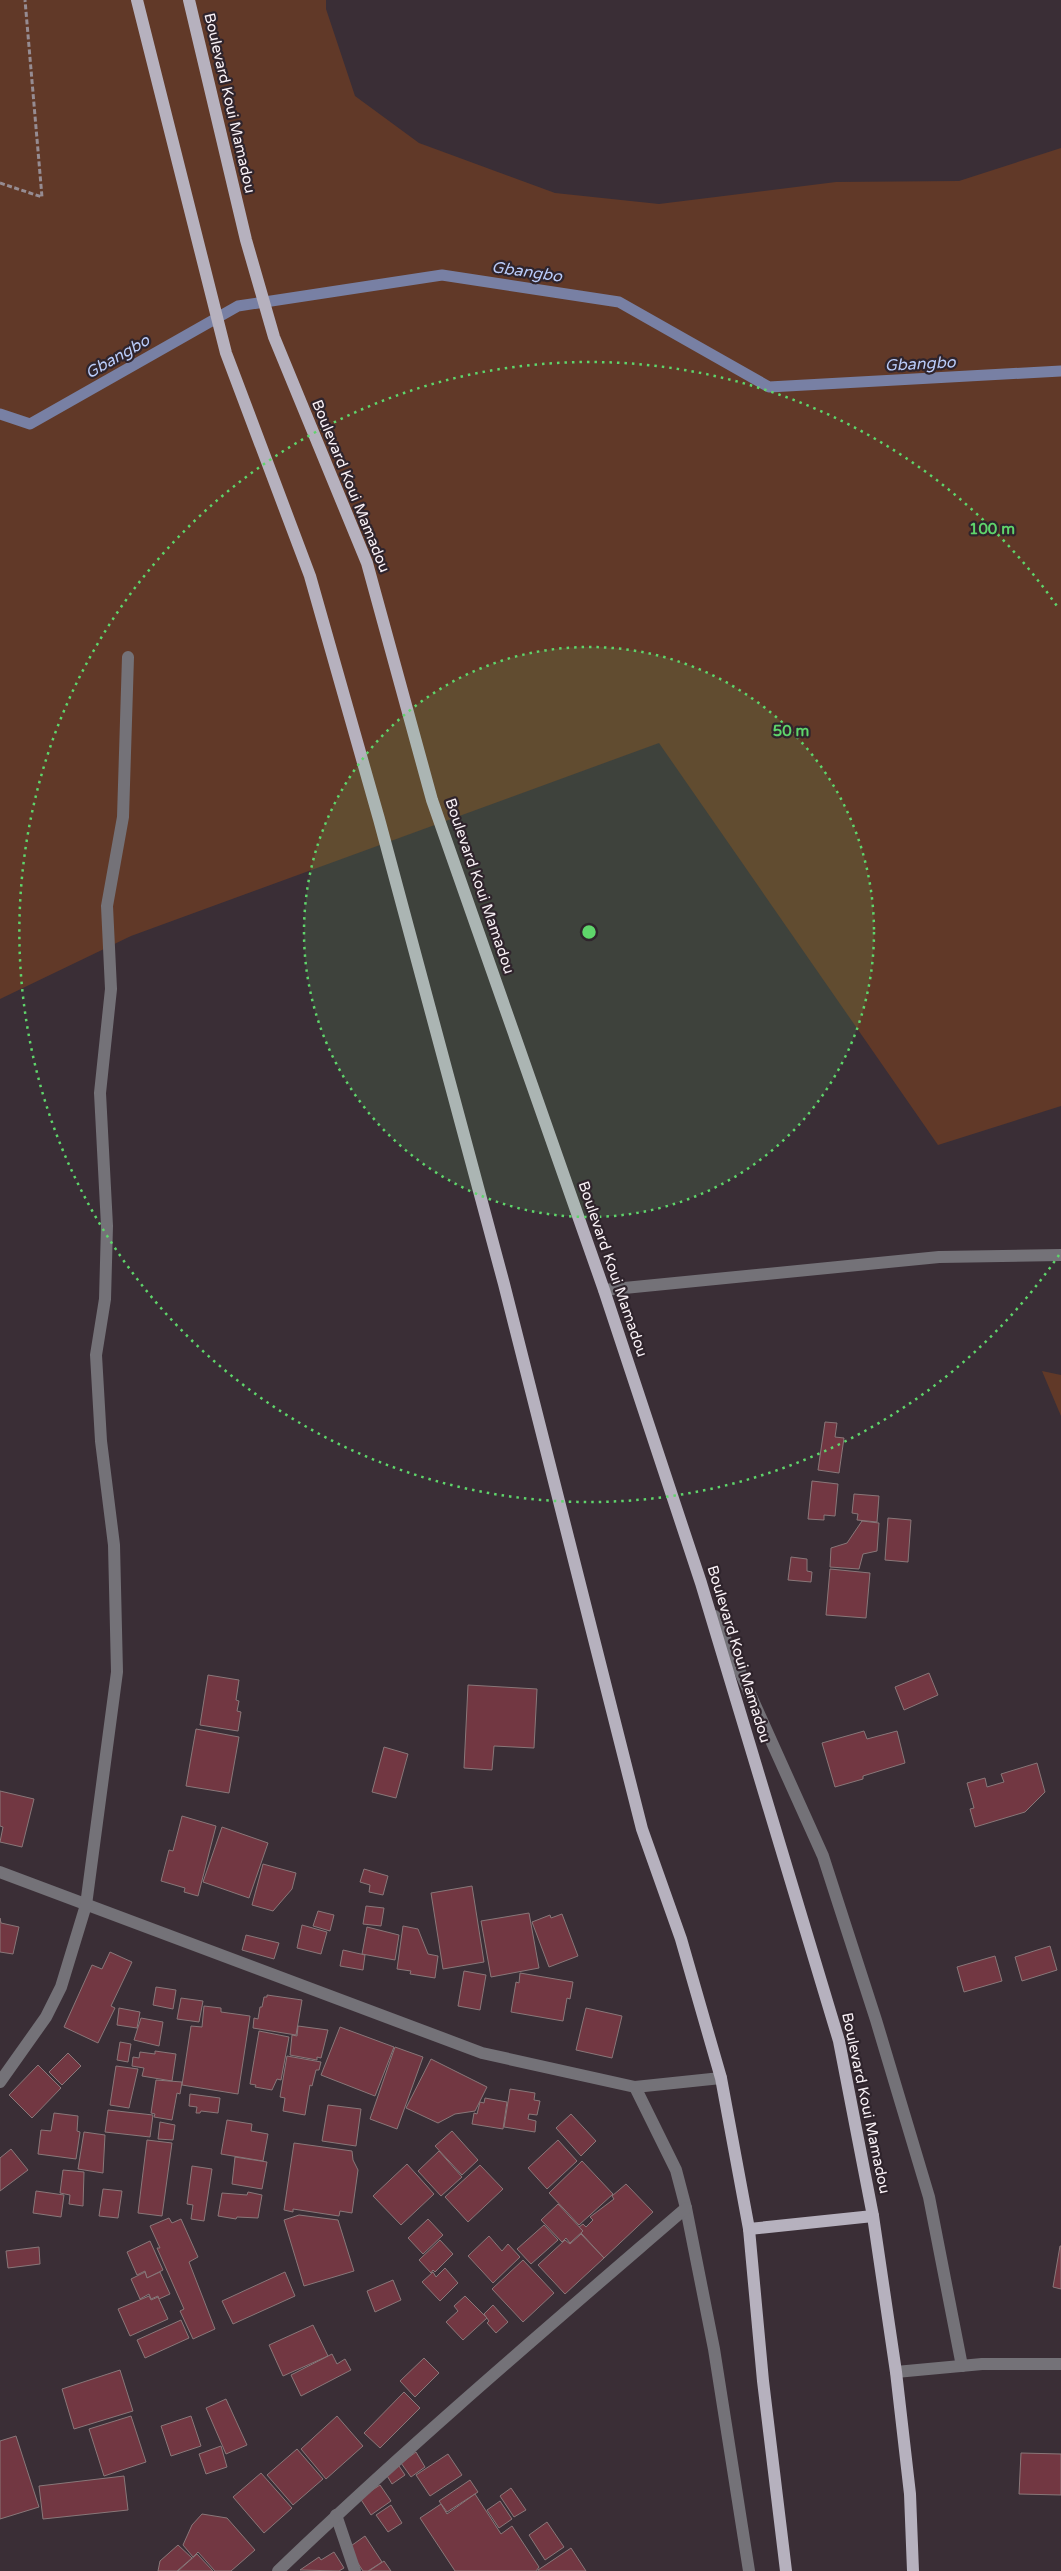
<svg xmlns="http://www.w3.org/2000/svg" width="1061" height="2571" font-family="'Varela Round',sans-serif">
	<rect width="100%" height="100%" fill="#3a2e36"/>
	<g fill="#613928">
		<polygon points="0,0 326,0 326,9 355,96 419,143 555,193 659,204 836,182 959,181 1061,148 1061,1106 938,1145 659,743 131,936 0,999"/>
		<polygon points="1042,1371 1061,1375 1061,1416"/>
	</g>
	<g fill="none" stroke-linecap="round" stroke-linejoin="round">
		<polyline stroke="#7880a4" stroke-width="11" points="0,414 30,424 238,306 442,275 619,302 769,387 1061,371"/>
	</g>
	<g fill="#723742" stroke="#897779">
		<polygon points="825,1422 837,1423 835,1437 844,1438 839,1473 818,1470"/>
		<polygon points="812,1481 838,1484 835,1516 824,1515 824,1520 808,1519"/>
		<polygon points="854,1494 879,1496 877,1522 857,1520 858,1514 852,1513"/>
		<polygon points="888,1518 911,1520 908,1562 885,1560"/>
		<polygon points="862,1521 879,1523 877,1551 863,1554 859,1569 830,1567 831,1548 847,1543"/>
		<polygon points="791,1557 807,1559 807,1571 812,1572 811,1582 788,1580"/>
		<polygon points="830,1569 870,1573 866,1618 826,1615"/>
		<polygon points="929,1673 938,1695 904,1710 895,1687"/>
		<polygon points="208,1675 239,1680 236,1700 239,1701 237,1711 241,1712 238,1731 200,1725"/>
		<polygon points="468,1685 537,1689 534,1748 494,1746 492,1770 464,1768"/>
		<polygon points="196,1729 239,1737 229,1793 186,1786"/>
		<polygon points="864,1731 867,1739 897,1731 905,1763 863,1776 863,1779 835,1787 822,1743"/>
		<polygon points="384,1747 408,1754 396,1798 372,1792"/>
		<polygon points="1037,1763 1045,1792 1025,1812 975,1827 970,1809 974,1808 967,1783 985,1778 987,1787 1004,1782 1001,1774"/>
		<polygon points="0,1791 34,1799 22,1847 0,1842 3,1827 0,1826"/>
		<polygon points="182,1816 216,1826 198,1896 184,1892 185,1888 161,1881 169,1850 173,1851"/>
		<polygon points="222,1827 268,1843 249,1898 203,1882"/>
		<polygon points="263,1864 296,1873 292,1889 273,1911 252,1905"/>
		<polygon points="364,1869 388,1876 383,1895 369,1892 370,1885 360,1882"/>
		<polygon points="472,1886 484,1962 443,1969 431,1893"/>
		<polygon points="366,1906 384,1908 381,1926 363,1924"/>
		<polygon points="318,1911 334,1915 330,1931 313,1926"/>
		<polygon points="529,1913 539,1968 491,1977 481,1921"/>
		<polygon points="562,1914 578,1956 549,1967 532,1922 550,1915 551,1918"/>
		<polygon points="0,1918 1,1923 19,1927 13,1954 0,1952"/>
		<polygon points="302,1925 327,1932 321,1954 297,1948"/>
		<polygon points="403,1926 418,1929 428,1954 438,1956 435,1978 410,1974 411,1971 397,1969"/>
		<polygon points="367,1927 399,1935 395,1960 362,1954"/>
		<polygon points="246,1935 279,1943 274,1959 242,1950"/>
		<polygon points="1050,1946 1057,1970 1022,1981 1015,1957"/>
		<polygon points="343,1950 365,1955 363,1970 340,1966"/>
		<polygon points="110,1952 132,1962 111,2006 115,2008 98,2043 64,2027 92,1965 102,1969"/>
		<polygon points="995,1956 1002,1981 964,1992 957,1967"/>
		<polygon points="464,1971 486,1975 480,2010 458,2006"/>
		<polygon points="520,1973 573,1982 570,1999 567,1998 563,2021 511,2012 516,1982 519,1983"/>
		<polygon points="156,1987 176,1990 173,2009 153,2005"/>
		<polygon points="267,1995 302,2000 296,2035 253,2028 254,2018 258,2019 260,2007 262,2007 264,1997 267,1997"/>
		<polygon points="181,1998 203,2001 199,2022 177,2019"/>
		<polygon points="204,2006 221,2008 221,2012 250,2016 238,2094 182,2085 191,2026 202,2027"/>
		<polygon points="119,2008 140,2012 137,2028 117,2025"/>
		<polygon points="586,2008 622,2016 612,2058 576,2050"/>
		<polygon points="141,2018 163,2022 159,2046 134,2040"/>
		<polygon points="298,2026 328,2030 321,2058 317,2057 317,2060 290,2055 292,2035 297,2036"/>
		<polygon points="340,2027 394,2047 375,2096 321,2075"/>
		<polygon points="259,2031 289,2037 281,2080 277,2079 272,2090 255,2087 256,2085 250,2084"/>
		<polygon points="120,2042 131,2044 128,2062 117,2060"/>
		<polygon points="395,2047 423,2057 397,2129 370,2119"/>
		<polygon points="155,2051 176,2054 172,2081 142,2076 144,2068 132,2066 133,2057 139,2058 140,2052 155,2054"/>
		<polygon points="68,2053 81,2066 62,2085 49,2072"/>
		<polygon points="287,2056 321,2062 319,2070 316,2070 312,2086 310,2085 305,2115 283,2111 285,2098 280,2097"/>
		<polygon points="431,2059 487,2087 475,2111 455,2114 438,2123 406,2108"/>
		<polygon points="38,2065 61,2088 32,2118 9,2095"/>
		<polygon points="116,2066 138,2069 129,2108 110,2105"/>
		<polygon points="156,2080 182,2082 180,2094 177,2093 172,2120 154,2117 155,2114 151,2113"/>
		<polygon points="510,2089 535,2093 534,2100 540,2101 537,2115 529,2114 528,2119 536,2121 535,2132 504,2127"/>
		<polygon points="190,2094 220,2098 218,2113 201,2111 200,2113 196,2113 197,2107 189,2106"/>
		<polygon points="485,2098 507,2102 503,2129 472,2124 474,2113 477,2114 480,2102 484,2103"/>
		<polygon points="328,2105 361,2109 356,2146 322,2141"/>
		<polygon points="108,2110 153,2115 150,2137 105,2132"/>
		<polygon points="54,2113 78,2116 77,2131 80,2132 76,2159 38,2154 41,2130 51,2131"/>
		<polygon points="571,2114 596,2141 581,2156 556,2128"/>
		<polygon points="227,2120 252,2124 251,2131 268,2134 263,2161 221,2154"/>
		<polygon points="160,2122 175,2125 173,2140 158,2139"/>
		<polygon points="452,2131 478,2160 462,2175 435,2146"/>
		<polygon points="84,2132 105,2135 103,2173 78,2169"/>
		<polygon points="147,2140 172,2143 162,2216 138,2213"/>
		<polygon points="558,2140 577,2161 547,2189 528,2168"/>
		<polygon points="294,2143 352,2151 353,2160 358,2170 352,2213 340,2211 339,2216 293,2209 293,2212 284,2210"/>
		<polygon points="11,2149 28,2170 0,2191 0,2158"/>
		<polygon points="439,2151 462,2177 441,2196 418,2171"/>
		<polygon points="235,2157 267,2162 262,2189 232,2184"/>
		<polygon points="582,2161 613,2194 579,2225 549,2193"/>
		<polygon points="407,2164 434,2194 401,2225 373,2196"/>
		<polygon points="480,2165 503,2189 468,2222 445,2197"/>
		<polygon points="192,2166 212,2169 204,2221 191,2219 193,2205 187,2204"/>
		<polygon points="63,2170 84,2172 83,2206 69,2204 70,2195 60,2193"/>
		<polygon points="626,2184 653,2212 604,2258 581,2233 583,2231 579,2227 583,2224 586,2227 593,2220 590,2217 614,2199 612,2196"/>
		<polygon points="103,2189 122,2191 118,2218 99,2216"/>
		<polygon points="36,2191 64,2195 61,2217 33,2213"/>
		<polygon points="248,2192 262,2195 258,2218 237,2217 236,2219 218,2216 222,2193 247,2195"/>
		<polygon points="558,2204 583,2231 570,2243 566,2238 562,2242 541,2220"/>
		<polygon points="299,2215 338,2220 354,2271 304,2286 284,2220"/>
		<polygon points="169,2218 172,2223 181,2219 198,2257 189,2262 215,2329 193,2339 180,2311 184,2309 157,2248 160,2248 150,2226"/>
		<polygon points="428,2219 443,2235 423,2254 408,2238"/>
		<polygon points="544,2225 558,2240 531,2264 517,2249"/>
		<polygon points="581,2234 604,2258 565,2294 538,2265 565,2240 570,2244"/>
		<polygon points="489,2236 502,2251 508,2244 520,2257 493,2283 468,2256"/>
		<polygon points="440,2240 453,2254 435,2272 433,2270 431,2273 419,2260"/>
		<polygon points="150,2241 163,2270 147,2278 145,2271 137,2275 127,2252"/>
		<polygon points="1060,2246 1061,2246 1061,2289 1053,2287"/>
		<polygon points="39,2247 40,2264 8,2268 6,2251"/>
		<polygon points="523,2260 554,2293 523,2322 492,2289"/>
		<polygon points="445,2268 458,2283 440,2301 422,2282 433,2272 436,2277"/>
		<polygon points="145,2272 147,2278 160,2272 170,2294 159,2299 158,2296 151,2299 149,2294 140,2299 131,2279"/>
		<polygon points="285,2272 295,2296 233,2324 222,2301"/>
		<polygon points="393,2280 401,2300 375,2312 367,2291"/>
		<polygon points="149,2296 151,2300 158,2297 168,2319 130,2336 118,2309"/>
		<polygon points="465,2296 487,2318 463,2340 446,2322 458,2311 454,2306"/>
		<polygon points="493,2305 508,2322 496,2333 487,2323 489,2321 484,2314"/>
		<polygon points="181,2320 189,2338 145,2358 137,2340"/>
		<polygon points="313,2325 328,2356 283,2376 269,2345"/>
		<polygon points="332,2354 337,2364 345,2359 351,2370 301,2396 291,2375"/>
		<polygon points="424,2358 439,2373 415,2397 400,2381"/>
		<polygon points="120,2370 133,2411 74,2429 62,2389"/>
		<polygon points="404,2392 420,2408 380,2448 364,2433"/>
		<polygon points="226,2399 247,2445 226,2454 206,2408"/>
		<polygon points="131,2416 146,2462 104,2476 89,2429"/>
		<polygon points="191,2416 201,2446 171,2456 161,2426"/>
		<polygon points="337,2416 363,2446 326,2479 301,2449"/>
		<polygon points="16,2436 39,2507 0,2519 0,2441"/>
		<polygon points="221,2446 227,2467 206,2474 199,2454"/>
		<polygon points="297,2449 323,2479 293,2505 267,2475"/>
		<polygon points="416,2452 425,2467 411,2477 401,2463"/>
		<polygon points="1021,2453 1061,2454 1061,2495 1019,2494"/>
		<polygon points="448,2454 462,2475 430,2496 416,2475"/>
		<polygon points="399,2466 405,2475 392,2484 386,2474"/>
		<polygon points="261,2473 292,2508 264,2533 233,2497"/>
		<polygon points="124,2476 128,2510 43,2519 39,2486"/>
		<polygon points="470,2480 478,2492 447,2512 439,2501"/>
		<polygon points="380,2485 391,2501 371,2515 360,2498"/>
		<polygon points="511,2488 526,2510 514,2517 500,2496"/>
		<polygon points="475,2494 501,2534 512,2526 539,2567 536,2571 455,2571 420,2518 441,2504 447,2514"/>
		<polygon points="500,2501 512,2519 499,2528 487,2510"/>
		<polygon points="391,2505 402,2523 388,2532 376,2515"/>
		<polygon points="202,2514 227,2518 255,2550 231,2571 215,2571 198,2552 193,2557 183,2545 192,2525"/>
		<polygon points="547,2522 564,2547 545,2560 529,2535"/>
		<polygon points="365,2536 382,2562 368,2571 363,2571 348,2548"/>
		<polygon points="178,2545 192,2558 177,2571 158,2571 160,2561"/>
		<polygon points="571,2548 586,2571 538,2571 538,2570"/>
		<polygon points="334,2552 344,2568 339,2571 300,2570 319,2557 321,2560"/>
		<polygon points="197,2554 213,2571 178,2571"/>
		<polygon points="384,2561 391,2571 369,2571"/>
	</g>
	<g fill="none" stroke-linecap="round" stroke-linejoin="round">
		<polyline stroke="#968c92" stroke-width="3" stroke-dasharray="5 2.5" stroke-linecap="butt" points="0,183 42,197 25,0"/>
		<g stroke="#747278" stroke-width="12">
			<polyline points="604,1290 939,1257 1061,1255"/>
			<polyline points="715,1616 823,1856 876,2020 929,2197 962,2366"/>
			<polyline points="0,1872 482,2053 635,2087 721,2078"/>
			<polyline points="0,2082 46,2017 61,1987 86,1905 117,1672 114,1545 101,1441 96,1355 105,1299 107,1226 100,1093 111,989 107,906 123,817 128,657"/>
			<polyline points="635,2087 676,2170 686,2208 714,2349 749,2571"/>
			<polyline points="896,2372 982,2364 1061,2364"/>
			<polyline points="336,2515 355,2571"/>
			<path d="M278,2571c131,-126 270,-244 408,-363"/>
		</g>
		<g stroke="#b6b1be" stroke-width="12">
			<polyline points="137,0 226,353 310,576 379,819 504,1284 642,1829 681,1939 721,2078 749,2229 763,2381 786,2571"/>
			<polyline points="189,0 246,240 274,337 367,563 432,800 604,1290 701,1583 839,2041 873,2216 896,2372 910,2494 913,2571"/>
			<polyline points="749,2229 873,2216"/>
		</g>
	</g>
	<circle cx="589" cy="932" r="285" fill="#5fd56b" fill-opacity=".12"/>
	<g fill="none" stroke="#5fd56b" stroke-width="2.5" stroke-dasharray="2.5 5">
		<circle cx="589" cy="932" r="285"/>
		<path d="M1059 1255A570 570 0 1 1 1059 609"/>
	</g>
	<g text-anchor="middle" stroke-width="4.5" stroke-linejoin="round" paint-order="stroke">
		<g font-size="15" fill="#f9f1f6" stroke="#2f242c">
			<text transform="translate(230 103) rotate(77)" y="5">Boulevard Koui Mamadou</text>
			<text transform="translate(351 486) rotate(68)" y="5">Boulevard Koui Mamadou</text>
			<text transform="translate(480 886) rotate(71)" y="5">Boulevard Koui Mamadou</text>
			<text transform="translate(613 1269) rotate(71)" y="5">Boulevard Koui Mamadou</text>
			<text transform="translate(739 1654) rotate(73)" y="5">Boulevard Koui Mamadou</text>
			<text transform="translate(866 2103) rotate(78)" y="5">Boulevard Koui Mamadou</text>
		</g>
		<g font-size="16" font-style="italic" fill="#b9cbf9" stroke="#2f242c">
			<text transform="translate(527 271) rotate(8)" y="6">Gbangbo</text>
			<text transform="translate(117 356) rotate(-30)" y="6">Gbangbo</text>
			<text transform="translate(920 363) rotate(-3)" y="6">Gbangbo</text>
		</g>
	</g>
	<circle cx="589" cy="932" r="8" fill="#5fd56b" stroke="#2f242c" stroke-width="2.5"/>
	<g font-size="15" text-anchor="middle" font-weight="bold" fill="#5fd56b" stroke="#2f242c" stroke-width="4.5" stroke-linejoin="round" paint-order="stroke">
		<text x="992" y="534">100 m</text>
		<text x="791" y="736">50 m</text>
	</g>
</svg>
